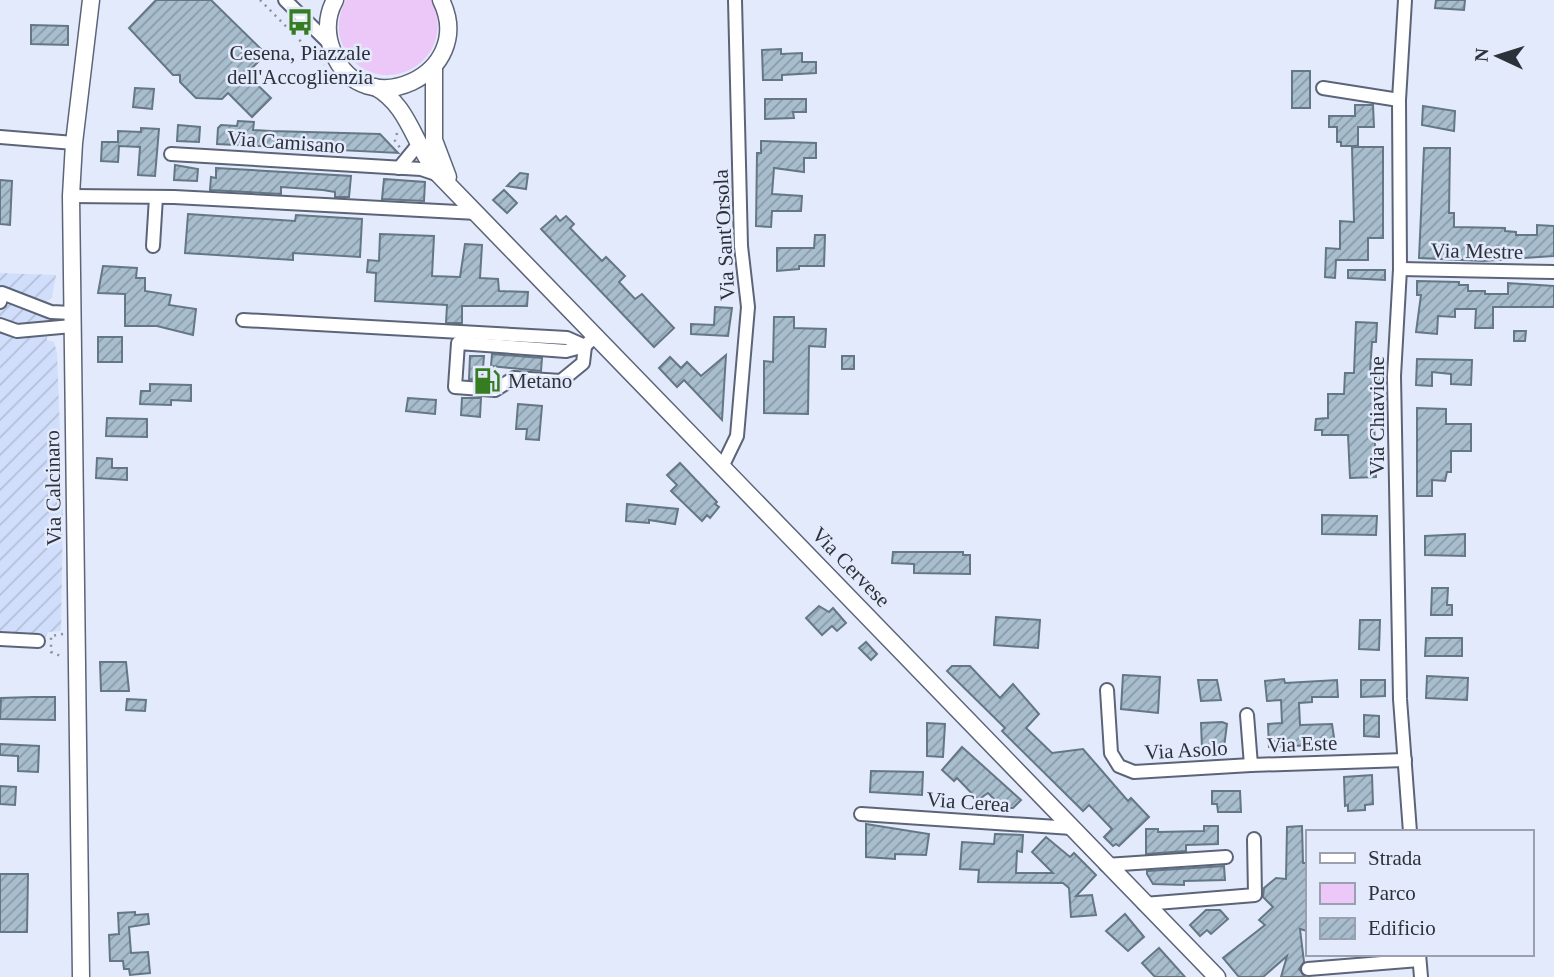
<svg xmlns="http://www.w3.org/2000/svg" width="1554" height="977" font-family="Georgia,serif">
	<defs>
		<pattern id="industrial-furrows" width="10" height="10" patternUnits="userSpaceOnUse" patternTransform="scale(1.75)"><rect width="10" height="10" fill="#d1defb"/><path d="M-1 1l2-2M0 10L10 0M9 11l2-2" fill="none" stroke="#b4bfd8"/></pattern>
		<pattern id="building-hatch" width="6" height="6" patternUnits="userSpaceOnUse" patternTransform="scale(1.75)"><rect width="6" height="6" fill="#a8bdcd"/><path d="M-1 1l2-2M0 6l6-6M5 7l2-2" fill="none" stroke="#899aa7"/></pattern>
	</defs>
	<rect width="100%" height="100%" fill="#e3eafc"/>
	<polygon fill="url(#industrial-furrows)" points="0,273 56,275 52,297 47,301 47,340 54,342 57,353 63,511 61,631 48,632 45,638 0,636"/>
	<path fill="#ecc8f8" d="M346,0h85c31,63 -57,107 -88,46 -7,-15 -5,-31 3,-46z"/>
	<g fill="url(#building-hatch)" stroke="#637785" stroke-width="2">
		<polygon points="156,0 211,0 266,54 246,74 271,98 252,117 228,93 222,99 196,98 180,82 180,75 173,75 129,28"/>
		<polygon points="1436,0 1465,0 1464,10 1435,8"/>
		<polygon points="31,25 68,26 68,45 31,44"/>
		<polygon points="781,49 781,54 802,53 802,62 816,62 816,73 782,75 782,80 763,80 762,50"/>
		<rect x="1292" y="71" width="18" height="37"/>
		<polygon points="135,88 154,89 152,109 133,107"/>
		<polygon points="765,99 806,99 806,112 793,112 794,118 765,119"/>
		<polygon points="1355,105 1373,105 1374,127 1358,127 1358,146 1341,146 1341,142 1337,142 1337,127 1329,127 1329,116 1355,116"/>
		<polygon points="1423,106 1455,111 1454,131 1422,125"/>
		<polygon points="238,121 254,122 253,130 271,131 380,134 398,153 217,144 218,128 221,125 237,126"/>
		<polygon points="178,125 200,127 199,142 177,141"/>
		<polygon points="141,128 159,129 155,176 138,175 140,147 119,146 118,162 101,161 102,142 118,142 118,131 141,132"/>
		<polygon points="761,141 816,143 816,158 804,158 804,172 774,168 772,194 802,196 801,211 772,211 771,227 756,226 757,153 761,153"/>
		<polygon points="1352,147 1383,147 1383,238 1368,238 1368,260 1336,260 1335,278 1325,277 1326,248 1340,249 1340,221 1354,222"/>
		<polygon points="1424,148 1450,148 1449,213 1454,213 1454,227 1505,228 1505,231 1516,232 1516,235 1537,235 1537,225 1554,226 1554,256 1483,261 1419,258"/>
		<polygon points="175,165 198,169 197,181 174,180"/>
		<polygon points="216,168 351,176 349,197 335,197 335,192 323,190 281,187 281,194 210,190 211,177 216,178"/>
		<polygon points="520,173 528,174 526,189 507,186"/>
		<polygon points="384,179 425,182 424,201 382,199"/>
		<polygon points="0,180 12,181 10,225 0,224"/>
		<polygon points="504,190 517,203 507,213 493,200"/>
		<polygon points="188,214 295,221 296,215 362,219 360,257 293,253 293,260 185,253"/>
		<polygon points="556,216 560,221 566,216 574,224 570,228 602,261 606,257 625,276 619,282 635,299 642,294 674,328 654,347 541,229"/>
		<polygon points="380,234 434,236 432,276 460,277 465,244 482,245 480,278 498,279 499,291 528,292 527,306 462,306 462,323 446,323 447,305 375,301 376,273 367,272 368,260 379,261"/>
		<polygon points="815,235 825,235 824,266 799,266 799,269 777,271 777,248 814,248"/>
		<polygon points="103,266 137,268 136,278 145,278 145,291 171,295 169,305 196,309 193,335 157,326 125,326 125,294 98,293"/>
		<polygon points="1348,270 1385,270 1385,280 1348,278"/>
		<polygon points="1417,281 1459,282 1459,285 1468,285 1468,291 1485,291 1485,294 1508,294 1508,283 1554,286 1554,307 1493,307 1493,328 1475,328 1476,309 1455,309 1455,317 1438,316 1437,334 1416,332 1421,295 1417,295"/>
		<polygon points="715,307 732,308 728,336 691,334 691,324 714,325"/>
		<polygon points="774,317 794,317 794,328 826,329 825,347 809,346 808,414 764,413 764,361 773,362"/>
		<polygon points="1356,322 1377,323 1376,342 1372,342 1370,373 1379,374 1379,419 1374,419 1376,477 1350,478 1348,435 1322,435 1322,430 1315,430 1316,419 1328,418 1328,394 1344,394 1345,373 1354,373"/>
		<polygon points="1514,331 1526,331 1525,341 1514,341"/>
		<rect x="98" y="337" width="24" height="25"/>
		<polygon points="492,354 542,358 541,371 491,366"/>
		<polygon points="726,355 722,420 684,380 677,387 659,368 670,357 681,368 687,362 701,376"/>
		<polygon points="470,356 484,356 482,380 469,379"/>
		<rect x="842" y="356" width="12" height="13"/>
		<polygon points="1417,359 1472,360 1471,385 1451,384 1451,374 1432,372 1432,386 1416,385"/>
		<polygon points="150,384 191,385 191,401 171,400 171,405 140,404 141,391 150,391"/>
		<polygon points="408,398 436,400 435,414 406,411"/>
		<polygon points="462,398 481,398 480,417 461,415"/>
		<polygon points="518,404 542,406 539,440 526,439 527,429 516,429"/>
		<polygon points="1417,408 1446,409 1446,424 1471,424 1471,451 1451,451 1451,472 1447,472 1445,481 1432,480 1432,496 1417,496"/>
		<polygon points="107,418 147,419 147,437 106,436"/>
		<polygon points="97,458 112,459 112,468 127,468 127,480 96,478"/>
		<polygon points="680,463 717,502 715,504 719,507 710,518 707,515 702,521 671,491 677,485 667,475"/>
		<polygon points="627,504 678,509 675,524 649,520 649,523 626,521"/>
		<polygon points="1322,515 1377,516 1376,535 1322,534"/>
		<polygon points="1465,534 1465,556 1425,555 1425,536"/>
		<polygon points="893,552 963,552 963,555 970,555 970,574 914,573 914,564 892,563"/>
		<polygon points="1432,588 1448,588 1447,605 1452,605 1452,615 1431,615"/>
		<polygon points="819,606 829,612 833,608 846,623 837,631 832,626 822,635 806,618"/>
		<polygon points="996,617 1040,620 1038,648 994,645"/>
		<polygon points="1360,620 1380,620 1379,650 1359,649"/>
		<polygon points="1426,638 1462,638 1462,656 1425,656"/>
		<polygon points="866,642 877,654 871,660 859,648"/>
		<polygon points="100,662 126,662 129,691 101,691"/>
		<polygon points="952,666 970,666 1000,698 1013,684 1039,714 1026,728 1052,753 1083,749 1128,801 1131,798 1149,817 1119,846 1116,844 1113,846 1104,837 1112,829 1089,805 1083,811 1002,731 1005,728 947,671"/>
		<polygon points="1123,675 1160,677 1158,713 1121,709"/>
		<polygon points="1427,676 1468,678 1467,700 1426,698"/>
		<polygon points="1284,679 1285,683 1337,680 1338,697 1312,697 1312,702 1299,703 1300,725 1332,724 1335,744 1269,747 1268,724 1282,723 1281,700 1267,701 1265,681"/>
		<polygon points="1198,680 1217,680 1221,700 1201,701"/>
		<polygon points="1361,680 1385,680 1385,696 1361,697"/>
		<polygon points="34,697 55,697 55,720 0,719 1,698"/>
		<polygon points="127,699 146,700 145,711 126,710"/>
		<polygon points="1364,715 1379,716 1379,737 1364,736"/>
		<polygon points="1222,722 1227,724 1224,747 1202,749 1201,723"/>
		<polygon points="927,723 945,724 943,757 927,756"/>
		<polygon points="0,744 39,746 38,772 18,771 18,756 0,755"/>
		<polygon points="962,747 1021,800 1013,808 1003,808 988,793 978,800 957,778 954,781 942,770"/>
		<polygon points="871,771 923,772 922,795 870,792"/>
		<polygon points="1372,775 1373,804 1365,805 1365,810 1348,811 1348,805 1345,806 1344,777"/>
		<polygon points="0,786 16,787 15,805 0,804"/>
		<polygon points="1212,791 1240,791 1241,812 1218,812 1217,804 1212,804"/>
		<polygon points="866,824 929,834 926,855 895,854 895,859 866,857"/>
		<polygon points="1204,826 1218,826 1218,844 1186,845 1186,851 1146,854 1146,829 1158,829 1158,832 1204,831"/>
		<polygon points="1302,826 1303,863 1307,863 1307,931 1300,929 1304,962 1299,969 1305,977 1281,977 1287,956 1263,977 1239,977 1223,958 1265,925 1259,920 1273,907 1263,897 1264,888 1276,878 1286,879 1287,827"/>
		<polygon points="995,834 1023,835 1022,852 1017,851 1016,873 1053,873 1032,852 1046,837 1070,857 1074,853 1096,875 1076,896 1092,895 1096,915 1071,917 1069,888 1063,883 978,882 979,870 960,869 962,842 994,844"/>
		<polygon points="1224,866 1225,880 1184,881 1184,885 1153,884 1147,874 1147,871"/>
		<polygon points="0,874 28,874 27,932 0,932"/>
		<polygon points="1206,910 1220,910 1228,919 1211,934 1207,930 1200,936 1190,925"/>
		<polygon points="135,912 135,915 148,914 149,924 129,927 131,953 148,952 150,973 130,975 129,969 124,969 123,961 110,961 109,935 119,934 118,913"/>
		<polygon points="1125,914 1144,937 1128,951 1106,931"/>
		<polygon points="1159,948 1185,977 1155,977 1142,963"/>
	</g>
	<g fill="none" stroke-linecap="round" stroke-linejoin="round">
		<defs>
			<g id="minor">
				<polyline points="285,0 329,43"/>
				<polyline points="1405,0 1399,100 1400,269 1394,376 1400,699 1410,832"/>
				<polyline points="1323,88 1399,100"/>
				<polyline points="0,137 74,143"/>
				<polyline points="171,154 421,169 439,175"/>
				<polyline points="399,168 417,146"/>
				<polyline points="71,196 174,197 477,213"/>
				<polyline points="153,246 156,197"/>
				<polyline points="1400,269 1554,272"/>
				<polyline points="0,302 2,293 51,312 72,313"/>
				<polyline points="243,320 567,338 585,346 596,335"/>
				<polyline points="0,325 17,331 72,326"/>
				<polygon points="458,343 566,351 585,346 583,363 561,381 514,378 495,390 455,387"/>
				<polyline points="723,465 737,436 748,307 741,246 735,0"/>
				<polyline points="0,639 38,641"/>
				<polyline points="1107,690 1111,753 1119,766 1134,772 1251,765"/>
				<polyline points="1247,715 1251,765 1405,760"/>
				<polyline points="861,814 1072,828"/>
				<polyline points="1106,865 1226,857"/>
				<polyline points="1144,904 1255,895 1254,839"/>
				<polyline points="1419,954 1421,977"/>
				<polyline points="1308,969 1419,960"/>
			</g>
			<g id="major">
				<path d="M335,0c-9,16 -9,35 -2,52 29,74 145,23 108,-52"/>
				<polyline points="434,67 434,140 448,177"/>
				<path d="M375,87c35,19 39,60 64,88l778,802"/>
				<polyline points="81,977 71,196 74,143 91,0"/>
			</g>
		</defs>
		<use href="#minor" stroke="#5c6478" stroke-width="16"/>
		<use href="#major" stroke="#5c6478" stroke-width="19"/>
		<g stroke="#8a909d" stroke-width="2.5" stroke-dasharray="2 5" stroke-linecap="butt">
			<polyline points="260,0 324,65"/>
			<polyline points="397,133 395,141 401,149"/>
			<polyline points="63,634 51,636 51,652 63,657"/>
		</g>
		<use href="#minor" stroke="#fff" stroke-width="12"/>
		<use href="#major" stroke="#fff" stroke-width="16"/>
	</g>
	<defs>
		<symbol id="bus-bare" viewBox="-9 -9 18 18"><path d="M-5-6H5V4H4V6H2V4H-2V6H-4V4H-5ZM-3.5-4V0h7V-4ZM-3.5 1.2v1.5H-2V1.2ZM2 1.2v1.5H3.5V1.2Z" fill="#367d21" stroke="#e3eafc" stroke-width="2.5" paint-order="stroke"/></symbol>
		<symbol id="fuel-bare" viewBox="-9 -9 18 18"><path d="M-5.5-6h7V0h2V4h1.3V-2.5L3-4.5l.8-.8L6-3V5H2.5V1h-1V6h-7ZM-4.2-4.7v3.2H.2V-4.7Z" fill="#367d21" stroke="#e3eafc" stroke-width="2.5" paint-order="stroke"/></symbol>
	</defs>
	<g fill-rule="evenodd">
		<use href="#bus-bare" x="281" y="3" width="38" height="38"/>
		<use href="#fuel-bare" x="468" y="362" width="38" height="38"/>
	</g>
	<g text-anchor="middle" stroke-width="5" stroke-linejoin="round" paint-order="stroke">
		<g font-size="21" fill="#2d313a" stroke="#e3eafc">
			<text x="300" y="60">Cesena, Piazzale<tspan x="300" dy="24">dell'Accoglienzia</tspan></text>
			<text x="508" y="388" text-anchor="start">Metano</text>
		</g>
		<g font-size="21" fill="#2d313a" stroke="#e3eafc">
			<text transform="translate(286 142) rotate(4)" y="7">Via Camisano</text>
			<text transform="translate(724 235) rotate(-93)" y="7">Via Sant'Orsola</text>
			<text transform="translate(1477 251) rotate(1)" y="7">Via Mestre</text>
			<text transform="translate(1377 416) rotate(-90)" y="7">Via Chiaviche</text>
			<text transform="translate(53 488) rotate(-91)" y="7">Via Calcinaro</text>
			<text transform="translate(851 567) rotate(46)" y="7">Via Cervese</text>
			<text transform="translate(1302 744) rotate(-2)" y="7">Via Este</text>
			<text transform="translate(1186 750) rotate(-3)" y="7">Via Asolo</text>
			<text transform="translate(968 802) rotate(4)" y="7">Via Cerea</text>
		</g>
	</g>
	<rect x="1306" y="830" width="228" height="126" fill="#e3eafc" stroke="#9aa0ae" stroke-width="2"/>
	<rect x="1320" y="853" width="35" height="10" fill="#ffffff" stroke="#9aa0ae" stroke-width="2"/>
	<text x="1368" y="865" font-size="21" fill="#2d313a">Strada</text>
	<rect x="1320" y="883" width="35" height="21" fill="#ecc8f8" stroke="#9aa0ae" stroke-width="2"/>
	<text x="1368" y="900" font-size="21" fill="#2d313a">Parco</text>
	<rect x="1320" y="918" width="35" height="21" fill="url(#building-hatch)" stroke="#9aa0ae" stroke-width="2"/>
	<text x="1368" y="935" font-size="21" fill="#2d313a">Edificio</text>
	<g transform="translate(1498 56) rotate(274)" stroke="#e3eafc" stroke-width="5" paint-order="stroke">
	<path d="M0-5L12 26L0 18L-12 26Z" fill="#2d313a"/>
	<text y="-10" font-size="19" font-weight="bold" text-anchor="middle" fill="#2d313a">N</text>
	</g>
</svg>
